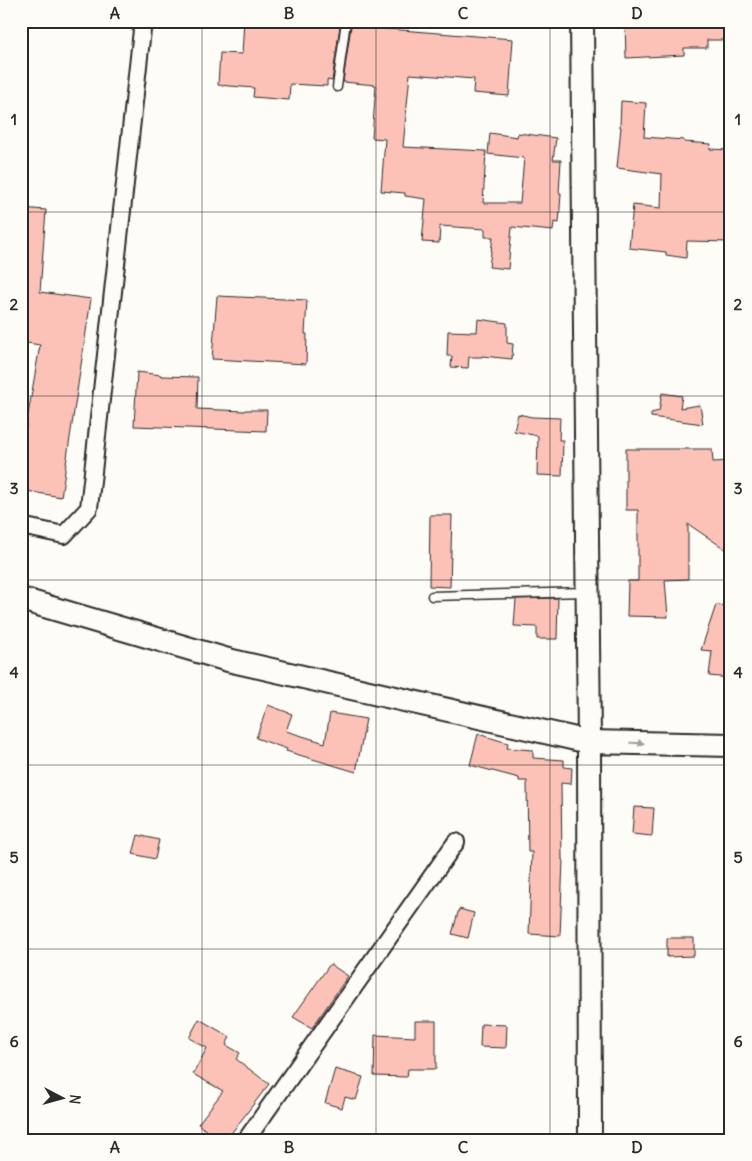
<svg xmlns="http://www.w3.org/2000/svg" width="752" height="1161" font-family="Delius,sans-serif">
	<rect width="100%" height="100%" fill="#fdfcf7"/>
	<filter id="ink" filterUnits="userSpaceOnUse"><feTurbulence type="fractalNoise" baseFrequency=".02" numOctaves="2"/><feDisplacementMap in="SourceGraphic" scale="10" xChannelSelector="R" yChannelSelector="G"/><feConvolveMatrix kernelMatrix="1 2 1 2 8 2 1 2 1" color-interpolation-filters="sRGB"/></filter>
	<g filter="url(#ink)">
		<g fill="#fdc2b7" stroke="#2b2b2b">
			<polygon points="244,21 331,21 331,25 340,26 332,81 327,80 327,86 290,84 289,100 253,97 254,88 218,85 220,53 242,54"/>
			<polygon points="625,21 731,21 731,40 707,40 707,48 684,48 684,55 626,58"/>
			<polygon points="351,26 513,39 509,96 473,93 474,79 410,74 403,147 486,151 483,203 520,203 524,158 488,154 490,133 517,137 518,133 556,138 553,160 561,160 559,193 561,193 559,223 554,222 553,231 512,227 508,269 489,267 493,237 485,237 485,229 440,226 439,243 422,242 426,199 405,196 405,193 381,191 385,139 372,138 376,85 343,82"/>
			<polygon points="621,101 646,103 644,137 684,140 684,142 711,144 710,149 731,150 731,242 687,241 686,258 666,255 666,252 629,248 633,205 661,208 662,174 617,168 621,127 620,127"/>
			<polygon points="21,208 46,210 40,292 91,299 61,497 21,490 21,429 25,432 40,345 21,342"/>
			<polygon points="217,296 307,300 305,334 307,334 306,364 212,359"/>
			<polygon points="478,319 507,323 507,343 513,344 512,359 482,356 482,357 469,357 468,368 451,367 452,356 447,356 448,331 477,332"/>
			<polygon points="137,372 161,375 161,376 198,377 197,409 245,411 245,410 267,410 266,431 134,426"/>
			<polygon points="662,393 682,396 680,408 700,405 703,424 651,417 651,413 659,411"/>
			<polygon points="518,414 532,417 560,418 559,440 563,440 562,476 537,475 538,436 514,431"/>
			<polygon points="626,449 712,449 713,462 731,461 731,553 688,524 688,579 665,580 668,617 627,616 628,581 638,581 638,510 626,510"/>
			<polygon points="430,515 452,515 450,587 429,586"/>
			<polygon points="558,598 557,639 537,639 537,627 514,626 516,599"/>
			<polygon points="716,605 731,606 731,678 709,676 712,651 701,650"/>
			<polygon points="268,705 292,714 286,731 325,743 330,713 366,719 356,772 286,751 287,749 256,738"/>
			<polygon points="478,734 508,743 507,748 533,750 533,758 564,760 564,767 572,768 571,784 561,783 562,860 563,860 560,936 529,934 532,852 528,852 527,781 519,781 519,778 470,765"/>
			<polygon points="634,807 654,808 652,836 632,834"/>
			<polygon points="138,835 159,840 155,859 133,854"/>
			<polygon points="459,909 474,913 468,938 452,934"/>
			<polygon points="667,938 694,938 694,956 667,957"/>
			<polygon points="330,964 348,976 312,1028 293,1017"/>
			<polygon points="199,1019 230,1037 226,1045 240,1053 236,1059 269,1084 226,1140 218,1140 198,1124 223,1091 193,1074 207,1048 189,1038"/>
			<polygon points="415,1021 436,1021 436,1069 408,1069 407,1077 374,1076 375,1035 415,1037"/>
			<polygon points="481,1024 507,1025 506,1048 480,1047"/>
			<polygon points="335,1069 363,1077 356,1100 345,1097 342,1108 325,1103"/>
		</g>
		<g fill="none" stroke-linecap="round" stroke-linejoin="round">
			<defs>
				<g id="lane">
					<polyline points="337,87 346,21"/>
					<polyline points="432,596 585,592"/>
				</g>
				<g id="street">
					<polyline points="21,526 64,535 89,508 143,21"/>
					<polyline points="246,1140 456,842"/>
				</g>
				<g id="secondary">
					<polyline points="21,599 228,660 589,742 582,21"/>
					<polyline points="590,1140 589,742 731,745"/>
				</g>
			</defs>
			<use href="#lane" stroke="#2b2b2b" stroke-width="11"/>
			<use href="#street" stroke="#2b2b2b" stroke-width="20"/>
			<use href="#secondary" stroke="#2b2b2b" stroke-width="26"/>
			<use href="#lane" stroke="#fdfcf7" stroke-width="8"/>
			<use href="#street" stroke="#fdfcf7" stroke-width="16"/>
			<use href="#secondary" stroke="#fdfcf7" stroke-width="22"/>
		</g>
		<defs><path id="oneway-solid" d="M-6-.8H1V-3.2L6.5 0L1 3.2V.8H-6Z" transform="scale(1.25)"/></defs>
		<use fill="#9e9e9b" href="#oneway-solid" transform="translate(637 743) rotate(1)"/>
	</g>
	<path fill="none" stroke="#2b2b2b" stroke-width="1" stroke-opacity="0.55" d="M202,21v1119M376,21v1119M550,21v1119M21,212h710M21,396h710M21,580h710M21,765h710M21,949h710"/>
	<rect width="752" height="1161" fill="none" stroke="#fdfcf7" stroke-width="55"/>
	<g transform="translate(62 1098) rotate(96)" stroke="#fdfcf7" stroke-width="4" paint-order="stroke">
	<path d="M0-4L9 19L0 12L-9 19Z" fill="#2b2b2b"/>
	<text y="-8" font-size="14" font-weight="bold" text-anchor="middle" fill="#2b2b2b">N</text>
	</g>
	<rect x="28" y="28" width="696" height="1106" fill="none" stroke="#2b2b2b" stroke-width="2"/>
	<g font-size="16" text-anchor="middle" font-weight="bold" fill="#2b2b2b">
		<text x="115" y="19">A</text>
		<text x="289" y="19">B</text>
		<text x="463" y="19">C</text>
		<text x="637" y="19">D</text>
		<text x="14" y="125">1</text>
		<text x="738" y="125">1</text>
		<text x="14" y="310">2</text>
		<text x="738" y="310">2</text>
		<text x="14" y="494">3</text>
		<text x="738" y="494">3</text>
		<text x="14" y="678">4</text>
		<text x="738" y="678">4</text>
		<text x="14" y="863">5</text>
		<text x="738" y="863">5</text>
		<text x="14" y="1047">6</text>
		<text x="738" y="1047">6</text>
		<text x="115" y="1153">A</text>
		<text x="289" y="1153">B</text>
		<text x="463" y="1153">C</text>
		<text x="637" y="1153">D</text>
	</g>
</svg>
